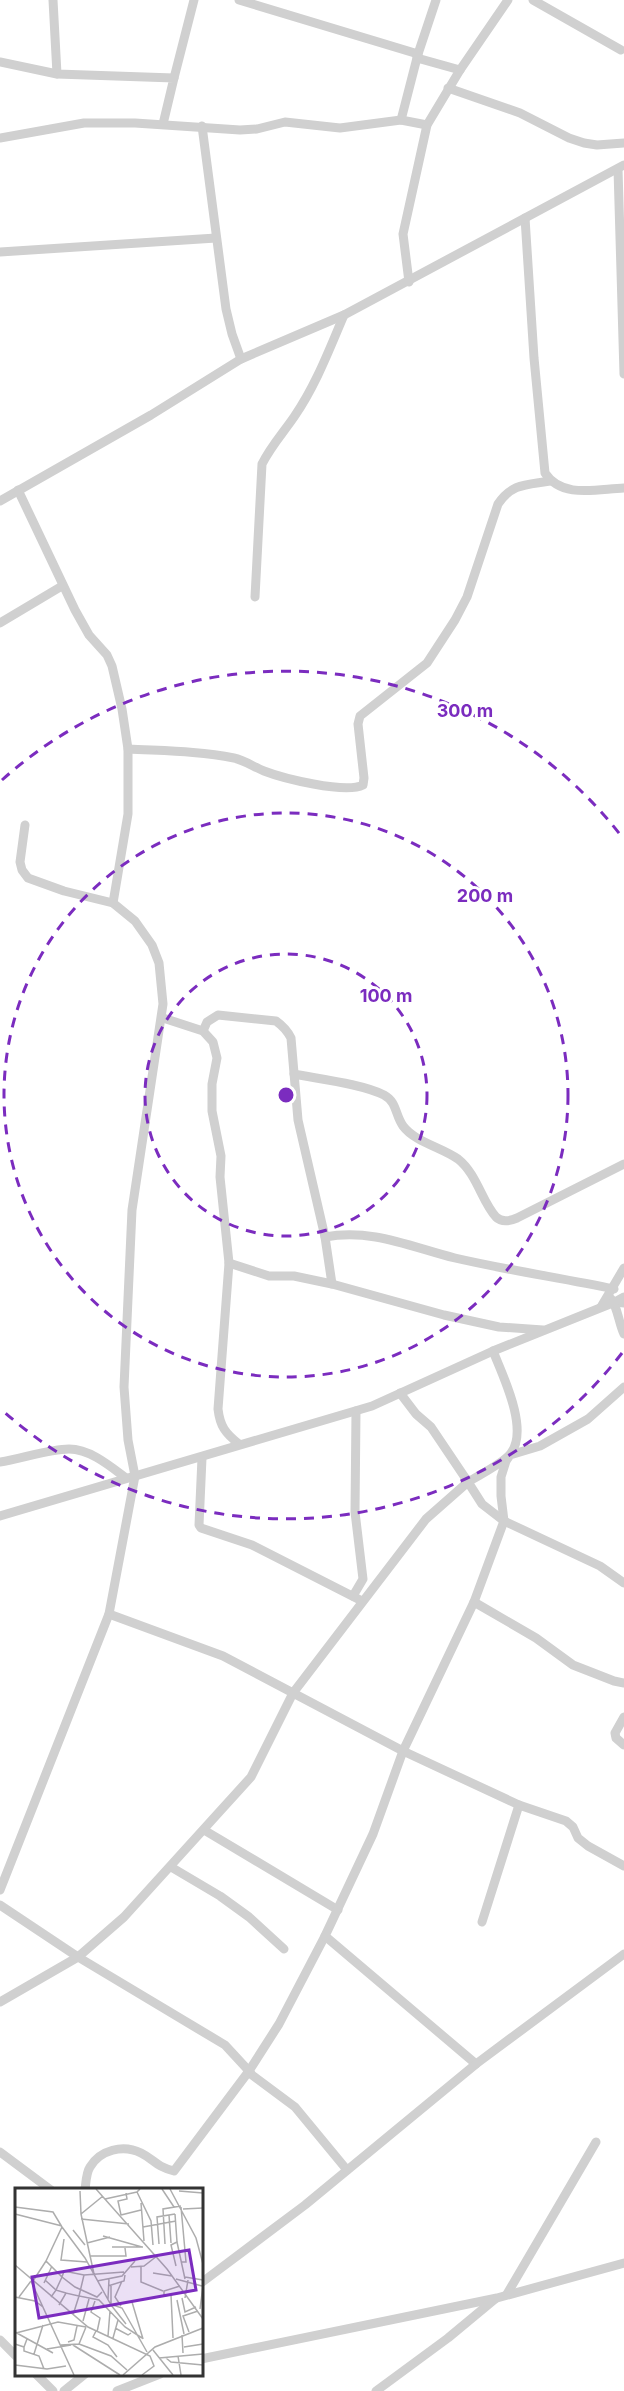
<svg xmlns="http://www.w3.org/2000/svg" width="624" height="2391" font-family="Inter,sans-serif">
	<rect width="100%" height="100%" fill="#fff"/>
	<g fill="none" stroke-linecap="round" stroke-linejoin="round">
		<g stroke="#d0d0d0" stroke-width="9">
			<polyline points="53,0 57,74"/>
			<polyline points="239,0 418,54"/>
			<polyline points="533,0 621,50"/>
			<polyline points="417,58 460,70"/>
			<polyline points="0,62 57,74 174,78 163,124"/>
			<polyline points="174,78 194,0"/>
			<polyline points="448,88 520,113 569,138 584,143 597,145 624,143"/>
			<polyline points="401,120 418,54 436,0"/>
			<polyline points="202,126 226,309 232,334 241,359"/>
			<polyline points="0,138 84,123 135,123 240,130 257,129 285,122 340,128 401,120 427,125"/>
			<polyline points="618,169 624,374"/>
			<path d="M525,218l9,140 11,115c17,26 52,16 79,15"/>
			<polyline points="0,252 216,238"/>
			<polyline points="409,282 403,234 427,125 460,70 508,0"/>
			<polyline points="18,490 75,610 89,635 107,655 112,666 122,709 128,749 128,814 113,903"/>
			<polyline points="0,501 151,415 241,359 344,315 624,165"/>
			<path d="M255,597l7,-133c9,-18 21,-31 32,-47 22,-32 35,-67 50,-102"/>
			<polyline points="0,623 62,586"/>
			<path d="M128,749c36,2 71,2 106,9 10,2 20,9 30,13 18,7 81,23 99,14l1,-7 -6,-54 2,-8 67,-53 28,-43 12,-23 31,-93c14,-21 29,-19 52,-23"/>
			<path d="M163,1018l40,13 10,11 4,16 -5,26v27l9,45 -1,21 9,86 -11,146c2,17 7,24 21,35"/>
			<path d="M203,1031l4,-9 11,-7 58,6c7,5 11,9 15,17l7,82 27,117 7,47"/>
			<path d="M294,1074c25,5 68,10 90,21 13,7 11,20 19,31 12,16 38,21 55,33 19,15 24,43 38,58 6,6 14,4 21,1l107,-54"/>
			<path d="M325,1237c46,-9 86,10 130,21 52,12 106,20 159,31"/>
			<polyline points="229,1263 269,1276 294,1276 332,1284 444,1315 499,1327 543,1330"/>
			<polyline points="624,1297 615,1302 624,1303"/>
			<path d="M610,1298c7,6 9,26 14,36"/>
			<polyline points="601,1307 624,1268"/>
			<path d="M493,1351c10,25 36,78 18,102 -7,10 -32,22 -43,29l14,22 22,17 96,45 24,17"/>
			<polyline points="202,1458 199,1525 201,1528 252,1545 362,1601"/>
			<path d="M0,1462c20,-3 50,-13 69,-13 21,0 41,17 57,29"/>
			<polyline points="0,1516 372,1406 493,1351 615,1302"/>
			<polyline points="353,1596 363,1579 355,1512 356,1411"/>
			<polyline points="474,1602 536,1638 573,1665 614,1681 624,1683"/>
			<polyline points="109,1614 223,1656 403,1751 474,1602 504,1521 501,1496 501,1477 506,1461 510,1455 540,1446 588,1419 624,1387"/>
			<polyline points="624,1717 615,1733 616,1738 624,1745"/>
			<polyline points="204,1830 338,1910"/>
			<polyline points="171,1867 220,1896 249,1917 284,1949"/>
			<polyline points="0,1890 109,1614 135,1476 128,1440 124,1387 132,1210 163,1004 159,963 152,945 135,921 113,903 64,891 28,878 22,870 20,862 25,825"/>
			<polyline points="0,1905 78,1957 124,1917 251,1777 293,1693 426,1519 468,1482 431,1427 416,1414 400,1393"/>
			<polyline points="482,1922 519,1805"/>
			<polyline points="325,1936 279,2024 249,2071 252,2075 295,2107 347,2170"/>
			<path d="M0,2002l78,-45 147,88 24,26 -75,100c-19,-5 -19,-11 -33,-18 -18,-9 -41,-3 -51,14 -4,6 -4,16 -5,23"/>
			<polyline points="476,2064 325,1936 373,1834 403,1751 519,1805 566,1821 573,1827 578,1838 588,1846 624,1866"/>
			<polyline points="0,2152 51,2190"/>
			<polyline points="201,2283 305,2205 476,2064 624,1954"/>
			<polyline points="507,2294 596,2142"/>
			<polyline points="0,2340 16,2356"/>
			<polyline points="201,2359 497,2298 624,2263"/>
			<polyline points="36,2374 53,2391"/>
			<polyline points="64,2391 85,2374"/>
			<polyline points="117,2391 160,2374"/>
			<polyline points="376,2391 448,2338 495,2299"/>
		</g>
	</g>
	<g fill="none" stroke="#7b2cbf" stroke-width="3" stroke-dasharray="10 8">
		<circle cx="286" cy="1095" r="141"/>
		<circle cx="286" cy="1095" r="282"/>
		<path d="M622 1353A424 424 0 0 1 2 1410M2 780A424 424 0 0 1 622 837"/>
	</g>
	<g transform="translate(15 2188)">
		<rect width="188" height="188" fill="#fff"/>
		<path fill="none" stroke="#adadad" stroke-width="1.5" d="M81,1l71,80 36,50M125,1l-3,3 14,29 2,24M147,1l12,18M155,1l26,49 7,26M65,3l1,23M164,3l24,2M90,11l32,-7M126,15l3,38M0,19l38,5 9,15M166,19l5,55h-4M168,21l20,-1M0,26l47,12M160,26l2,28 -6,3 5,21M106,27l-3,-14 9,-2 -1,-6M106,27l20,-5M154,27l2,28M66,31l48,5M128,39l33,-6M58,42l12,15M88,48l39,11M49,51l-3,21 26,2M162,54l8,37M72,55l23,-6M144,56l-2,-27 18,-3M150,56l-2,-35 18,-3M97,59h31M75,68h36l-1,-8M0,77l73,62 62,29 4,10 -12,9M116,79l13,-1 13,-10M126,79v15l22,9M138,85l19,3M79,86l-13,-60 22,-18M69,87l-5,21 20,4 26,27 17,11M170,89l18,3M161,91l26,7M30,92l11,10 6,-13 -16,-16 16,-34 23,31 26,47M16,93l43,94M18,93l13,-20M82,93l25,-5 13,-15M29,95l8,-17M93,98l16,-5 1,-6M87,104l-5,5 -22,-10 -13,-10 2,-6 20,4 40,-3M156,107l2,43M149,108v-5l16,-5M149,108l21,-4M0,109l20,4 8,6M4,109l12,-16M36,109l5,-7 10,3M167,110l3,14 11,-5M170,110l3,-18M93,111l1,-20M162,112l7,34M80,113l-4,11 9,6 -3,14M117,114l11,37M95,116l12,4 25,44M96,116v-19M44,117l7,-12 13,3 -6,19M96,117l15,19M106,118l-6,-9 7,-16M185,121l3,-23M68,133l6,-22M100,140l13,7 3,-2M81,143l-3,6 15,8 9,12M0,144l38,21M174,144l-6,-16 15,-5M1,145l42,-11 28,5M167,147l1,18M93,148l2,-25M98,150l5,-18M53,154l6,-2 3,-14M0,156l9,3 3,-8M64,156l32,12 16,14M46,157l18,-1 7,-17M58,157l47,30M9,159v4l15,5 5,13M169,159l19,-3M32,161l24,-4M138,162l20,25M19,166l9,-29M163,168l3,19M144,170l44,-4M151,170l5,4 32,3M0,177l32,4 19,-3M108,187l32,-28 48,-19"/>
		<path fill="#7b2cbf" fill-opacity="0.15" stroke="#7b2cbf" stroke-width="3" d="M174,62l7,40 -157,28 -7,-41z"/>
		<rect width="188" height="188" fill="none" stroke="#333" stroke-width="3"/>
	</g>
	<circle cx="286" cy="1095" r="9" fill="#7b2cbf" stroke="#fff" stroke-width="3"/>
	<g font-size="18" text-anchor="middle" font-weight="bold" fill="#7b2cbf" stroke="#fff" stroke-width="6" stroke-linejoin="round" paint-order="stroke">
		<text x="465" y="717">300 m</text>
		<text x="485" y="902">200 m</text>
		<text x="386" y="1002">100 m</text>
	</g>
</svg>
